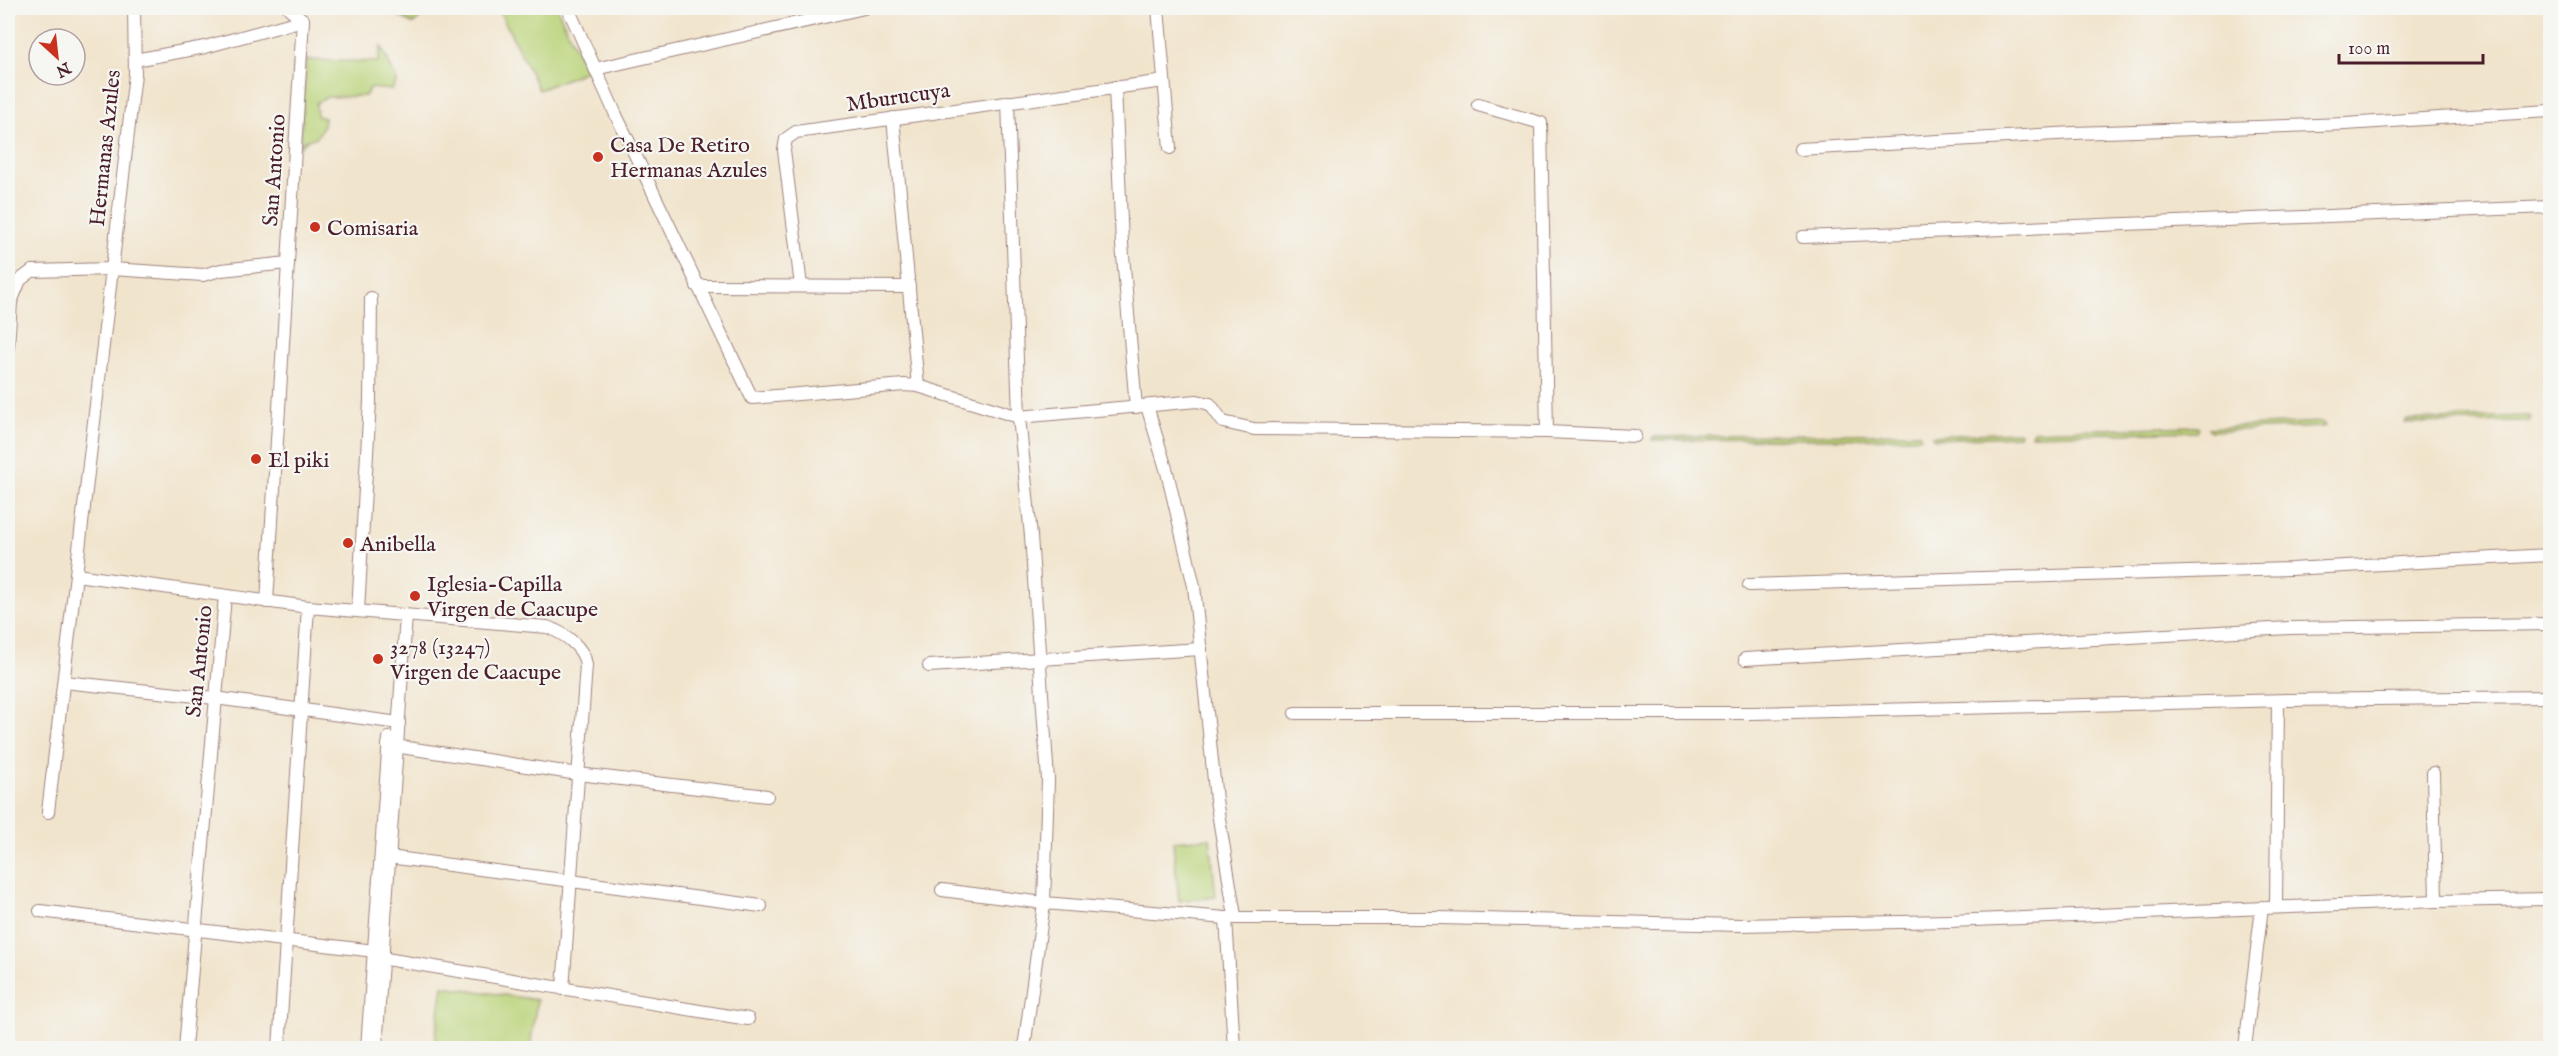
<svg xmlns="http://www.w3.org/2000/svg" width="2558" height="1056" font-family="'IM FELL English',serif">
	<rect width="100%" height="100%" fill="#f6f6f2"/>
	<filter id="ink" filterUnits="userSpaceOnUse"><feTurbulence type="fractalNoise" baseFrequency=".0167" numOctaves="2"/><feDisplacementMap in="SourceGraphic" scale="12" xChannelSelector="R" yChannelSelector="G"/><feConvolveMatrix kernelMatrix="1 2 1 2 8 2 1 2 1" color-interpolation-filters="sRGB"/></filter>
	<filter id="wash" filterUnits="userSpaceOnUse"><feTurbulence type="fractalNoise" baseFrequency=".008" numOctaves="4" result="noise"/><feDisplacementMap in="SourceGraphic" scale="24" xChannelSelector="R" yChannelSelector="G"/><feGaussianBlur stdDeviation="1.35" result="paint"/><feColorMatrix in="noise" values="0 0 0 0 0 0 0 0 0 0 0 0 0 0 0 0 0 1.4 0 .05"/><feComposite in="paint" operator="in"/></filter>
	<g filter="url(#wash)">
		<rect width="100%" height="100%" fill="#f1e4cc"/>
		<g fill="#b9d378" stroke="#827952" stroke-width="1.5">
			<polygon points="375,8 423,8 424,15 413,24 392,12 385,12"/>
			<polygon points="498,8 557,8 586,71 539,90"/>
			<polygon points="381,46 397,80 392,90 370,88 365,96 327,97 316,103 317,116 324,118 323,126 317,137 305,141 300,148 306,60 378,62"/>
			<polygon points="2529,416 2531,418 2529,421 2405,423 2407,420"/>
			<polygon points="2322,422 2325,426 2322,427 2210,431 2208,428"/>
			<polygon points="2197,426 2199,428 2197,431 2031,435 2033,431"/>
			<polygon points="2017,432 2020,433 2018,436 1934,439 1932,436"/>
			<polygon points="1919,433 1921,437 1919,438 1652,440 1654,437"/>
			<polygon points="1210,838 1216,897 1179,901 1173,841"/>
			<polygon points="443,986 537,1000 530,1048 434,1048"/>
		</g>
	</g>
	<g filter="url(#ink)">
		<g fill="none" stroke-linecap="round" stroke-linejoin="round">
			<defs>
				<g id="minor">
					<polyline points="568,8 616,115 752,398 904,385 918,386 1019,417 1197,401 1210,404 1223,422 1254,429 1547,432 1635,436"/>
					<polyline points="1158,8 1170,148"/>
					<polyline points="135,60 205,47 303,20"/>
					<polyline points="595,69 864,8"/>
					<polyline points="1115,87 1122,244 1136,407"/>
					<polyline points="1008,102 1019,417 1031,536 1048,780 1044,903 1024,1048"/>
					<polyline points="1478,105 1541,123 1547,432"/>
					<polyline points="893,118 918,386"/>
					<polyline points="1800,149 2074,133 2345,124 2550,111"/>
					<polyline points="1803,237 2550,207"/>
					<polyline points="697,286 909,287"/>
					<polyline points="801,286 784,150 786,139 796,132 1164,81"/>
					<polyline points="8,347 11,302 20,280 32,271 112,269 203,275 221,270 288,263"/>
					<polyline points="1147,406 1167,472 1194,586 1216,800 1235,916"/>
					<path d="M76,575l232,32 239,20c17,6 37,20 39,38l-23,324"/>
					<polyline points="1749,585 2290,569 2550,555"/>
					<polyline points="267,602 303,20 289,8"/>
					<polyline points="358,611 370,401 371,298"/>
					<polyline points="1745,659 2289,628 2550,624"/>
					<polyline points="929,666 1201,649"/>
					<polyline points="64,682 215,698 399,723"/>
					<polyline points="1295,713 1752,713 2288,700 2550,697"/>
					<polyline points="388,745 578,774 767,796"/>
					<polyline points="2433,773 2436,901"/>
					<polyline points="48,812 135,74 134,8"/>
					<polyline points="381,856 761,906"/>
					<polyline points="942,890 1044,903 1226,918 1439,918 1740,925 1950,921 2436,901 2550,899"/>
					<polyline points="2276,906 2278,701"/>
					<polyline points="40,911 383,952"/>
					<polyline points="1226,918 1234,1048"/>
					<polyline points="374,957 748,1019"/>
					<polyline points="185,1048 225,596"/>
					<polyline points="279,1048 308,607"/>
					<polyline points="367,1048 389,738"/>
					<polyline points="376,1048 406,616"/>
					<polyline points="2245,1048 2262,907"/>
				</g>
			</defs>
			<use href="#minor" stroke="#9e827c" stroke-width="14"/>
			<use href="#minor" stroke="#fff" stroke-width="12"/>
		</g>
	</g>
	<g fill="#c8321e" stroke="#f6f6f2" stroke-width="2">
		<circle cx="598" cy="157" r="6"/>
		<circle cx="315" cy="227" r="6"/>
		<circle cx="256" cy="459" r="6"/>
		<circle cx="348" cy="543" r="6"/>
		<circle cx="415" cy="596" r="6"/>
		<circle cx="378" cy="659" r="6"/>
	</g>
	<g text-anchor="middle" stroke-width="4.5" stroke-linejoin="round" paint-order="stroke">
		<g font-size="22" fill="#4a1f2b" stroke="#f6f6f2">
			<text transform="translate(898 96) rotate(-8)" y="8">Mburucuya</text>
			<text transform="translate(104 148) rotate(-84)" y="8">Hermanas Azules</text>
			<text transform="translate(273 170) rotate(-86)" y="8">San Antonio</text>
			<text transform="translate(198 661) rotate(-84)" y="8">San Antonio</text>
		</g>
		<g font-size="22" fill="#4a1f2b" stroke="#f6f6f2" text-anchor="start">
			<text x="610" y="152">Casa De Retiro<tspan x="610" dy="25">Hermanas Azules</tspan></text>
			<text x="327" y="235">Comisaria</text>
			<text x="268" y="467">El piki</text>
			<text x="360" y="551">Anibella</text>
			<text x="427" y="591">Iglesia-Capilla<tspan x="427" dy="25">Virgen de Caacupe</tspan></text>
			<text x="390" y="654">3278 (13247)<tspan x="390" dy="25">Virgen de Caacupe</tspan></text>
		</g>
	</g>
	<rect width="2558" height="1056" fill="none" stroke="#f6f6f2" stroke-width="30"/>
	<g transform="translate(57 57) rotate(153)"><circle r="28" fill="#f6f6f2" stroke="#b1a0a2" stroke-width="1.5"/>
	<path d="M0-4.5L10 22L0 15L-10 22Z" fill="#c8321e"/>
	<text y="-9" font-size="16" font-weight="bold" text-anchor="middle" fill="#4a1f2b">N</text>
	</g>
	<path d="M2339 54v9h144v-9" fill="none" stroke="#4a1f2b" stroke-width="3"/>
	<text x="2348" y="54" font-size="18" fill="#4a1f2b" stroke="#f6f6f2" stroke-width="4.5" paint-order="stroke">100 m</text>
</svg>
